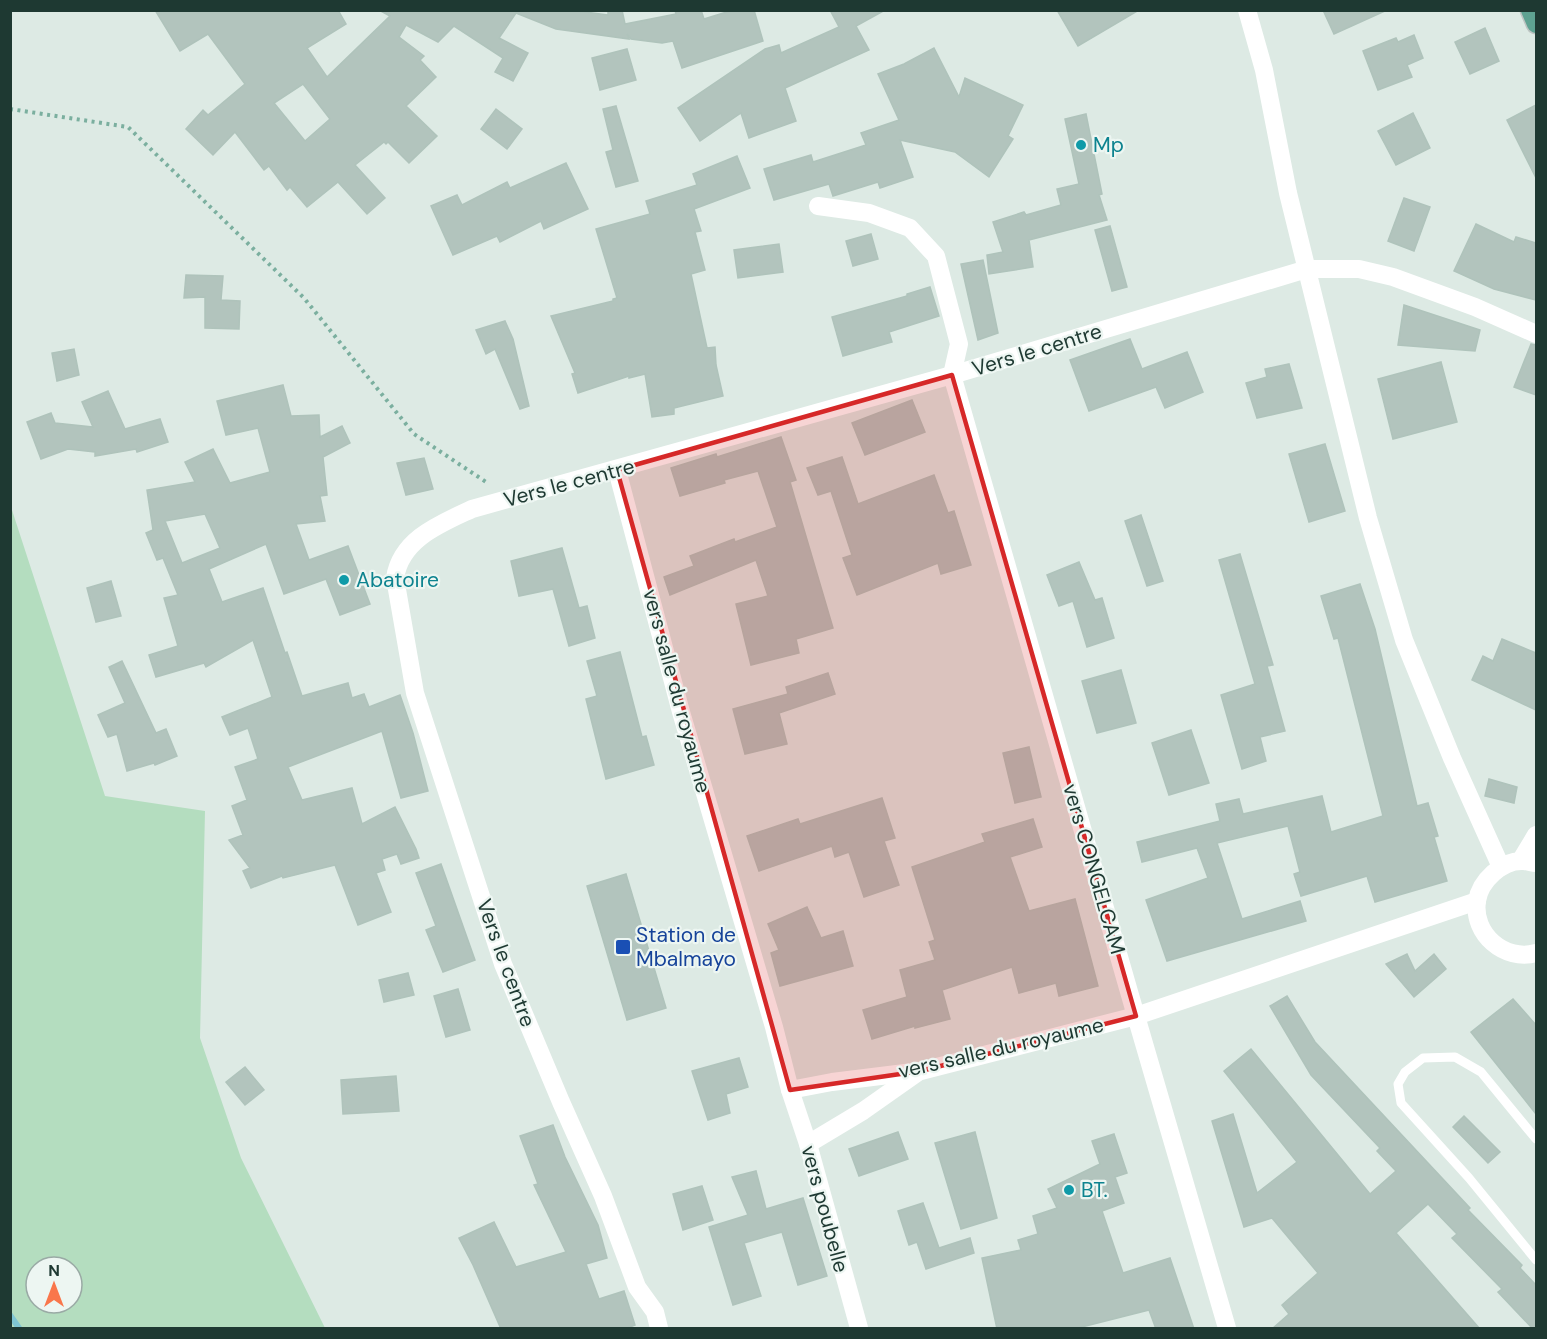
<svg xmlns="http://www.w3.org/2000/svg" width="1547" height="1339" font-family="'DM Sans',sans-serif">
	<rect width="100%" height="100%" fill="#ddeae4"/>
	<path fill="#b4ddbf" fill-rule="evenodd" d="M11,507l94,289 100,15 -5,227 41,120 84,170h-314zM36,1267h36v36h-36z"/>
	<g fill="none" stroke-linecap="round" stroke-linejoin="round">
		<polyline stroke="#80c6d3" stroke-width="6" points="10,1315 19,1328"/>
	</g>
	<g fill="#b2c4bd" stroke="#afc3bb" stroke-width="1.5" fill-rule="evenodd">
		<path d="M155,10h183l8,14 -39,24 20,29 63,-61 -11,-6h191l38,5v-5h14l3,14 51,-10 -1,-4h26l3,9 29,-9h21l9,31 -81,27 -9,-27 -11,2 -31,-4 -4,-5 2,5 -73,-10 -40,-16 -17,25 29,15 -15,28 -18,-9 8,-14 -49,-32 -16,16 -32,-17 -7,12 25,19 -4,4 16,17 -30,29 31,30 -28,27 -21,-21 -2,2 -2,-2 -29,23 30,33 -18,16 -29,-32 -31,25 -17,-20 -3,3 -18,-24 -5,4 -29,-38 -22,23 -27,-26 17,-19 5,5 37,-31 -37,-50 -28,17zM303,84l27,35 -25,22 -31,-38z"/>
		<polygon points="830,10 885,10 856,26 869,50 785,88 796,121 749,138 741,113 700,141 678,108 765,49 779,45 781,53 839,27"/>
		<polygon points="1057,10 1139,10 1078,46"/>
		<polygon points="1323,10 1387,10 1334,34"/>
		<polygon points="1485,28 1499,61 1470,74 1455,42"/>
		<polygon points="1414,35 1423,58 1407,65 1412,77 1378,90 1363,51 1396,38 1398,42"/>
		<polygon points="934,48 959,97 965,78 1023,105 1008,136 1013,139 989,177 955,152 900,140 913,177 880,188 878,182 833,196 829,184 774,200 764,169 811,155 813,162 866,145 861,133 899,120 878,74 904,64"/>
		<polygon points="627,49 636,80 600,90 592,58"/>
		<polygon points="1536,105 1536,178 1507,120"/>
		<polygon points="616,106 638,181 616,187 606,152 613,150 603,109"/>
		<polygon points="496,109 522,129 507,149 481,129"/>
		<polygon points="1413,113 1430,148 1396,165 1378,131"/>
		<polygon points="1086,114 1102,194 1099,195 1107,220 1029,240 1033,267 989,274 987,255 1003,252 993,222 1024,212 1026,215 1061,205 1057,189 1079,184 1065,119"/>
		<polygon points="737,156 750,188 694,209 701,231 695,232 705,270 691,274 707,348 715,347 716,365 723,396 674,408 674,414 652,417 645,374 629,378 629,376 578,393 572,374 575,373 551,316 613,301 613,299 617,298 596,229 650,214 646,201 697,185 693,174"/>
		<polygon points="566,163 588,209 544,229 541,221 500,242 497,236 453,255 431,206 457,195 462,205 507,182 510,188"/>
		<polygon points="1404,198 1430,207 1414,251 1388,241"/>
		<polygon points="1476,224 1514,242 1516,237 1536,243 1536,300 1494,289 1454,271"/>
		<polygon points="1110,226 1127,287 1112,291 1095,230"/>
		<polygon points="871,234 878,259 853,266 846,241"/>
		<polygon points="779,244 783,272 738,278 734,250"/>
		<polygon points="983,260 998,333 978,340 961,264"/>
		<polygon points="186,275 223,276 221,300 240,301 239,329 205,328 205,297 184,298"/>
		<polygon points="930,287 939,316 889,332 892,342 843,356 832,317 907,296 907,294"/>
		<polygon points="1404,305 1480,330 1475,351 1398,345"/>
		<polygon points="505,321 513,339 529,406 520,409 495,349 486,354 476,330"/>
		<polygon points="1130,339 1142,369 1187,352 1203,392 1165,408 1156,387 1089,411 1070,360"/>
		<polygon points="1531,344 1536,345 1536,395 1514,387"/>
		<polygon points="74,349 79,375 57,381 52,353"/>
		<polygon points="1441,362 1457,422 1393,439 1378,379"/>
		<polygon points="1289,364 1302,408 1257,418 1246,383 1267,377 1265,369"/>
		<path d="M283,385l8,31 28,-1 1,22 22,-11 8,17 -27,14 4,38 -7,1 5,25 -29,3 13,36 39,-14 22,58 -30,11 -14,-36 -42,15 -18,-50 -57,25 13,33 41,-14 22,65 2,-1 15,44 46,-13 4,15 12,-4 5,13 31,-12 13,38 15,58 -27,7 -19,-67 -94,36 14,33 50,-12 10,36 33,-17 21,42 3,9 -18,6 -4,-10 -15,5 3,11 -9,3 15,39 -33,13 -23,-60 -52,13 -1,-2 -31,12 -8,-17 7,-3 -21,-28 14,-5 -11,-29 15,-6 -12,-33 23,-8 -10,-31 -18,7 -8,-18 50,-20 -19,-57 -47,27 -2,-4 -48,14 -7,-22 29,-9 -14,-48 14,-3 -15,-37 -6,2 -11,-27 7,-3 -6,-40 48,-8 -10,-20 28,-13 17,34 40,-11 -12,-44 -32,7 -9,-34zM205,514l15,34 -38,15 -17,-42z"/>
		<polygon points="108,391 125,429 160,419 168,442 137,452 136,449 95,456 95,452 68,449 41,459 27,422 51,413 55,423 93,427 82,402"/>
		<polygon points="912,400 925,432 865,455 852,423"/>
		<polygon points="781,437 796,480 790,482 833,628 796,639 799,653 751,665 736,604 768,596 756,560 670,595 664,577 694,566 690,556 734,539 735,542 777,527 758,471 724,480 725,483 680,496 671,468 716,454 717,457"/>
		<polygon points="1325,444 1345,511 1309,522 1289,454"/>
		<polygon points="842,457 858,504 934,475 948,513 954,511 971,565 941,574 938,563 857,595 843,558 852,555 831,491 818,495 807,468"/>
		<polygon points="424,458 433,489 406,495 397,463"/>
		<polygon points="1141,515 1163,581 1147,586 1125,521"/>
		<polygon points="562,548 579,608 587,606 595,638 569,646 553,589 519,596 511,561"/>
		<polygon points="1240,554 1273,665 1267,666 1285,731 1260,737 1266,761 1242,769 1221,695 1255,684 1219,560"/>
		<polygon points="1079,562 1095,600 1102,598 1114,638 1087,647 1073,601 1059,606 1047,575"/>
		<polygon points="111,581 121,616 96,622 87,588"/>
		<polygon points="1360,584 1375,629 1417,806 1428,803 1438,836 1434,837 1447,881 1375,902 1367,876 1301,896 1294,874 1300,872 1288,826 1217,843 1242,919 1300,901 1306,921 1167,961 1146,900 1208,878 1197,848 1142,862 1137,842 1220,821 1216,804 1239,799 1243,814 1322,796 1331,832 1383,816 1338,638 1334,639 1321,596"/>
		<polygon points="1502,639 1536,653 1536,710 1472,680 1483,656 1493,661"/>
		<polygon points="620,652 642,737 646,736 654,765 606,779 586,699 597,696 587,661"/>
		<polygon points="122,661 156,733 166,729 177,756 155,765 154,763 127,771 117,734 108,737 98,715 125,703 109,667"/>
		<polygon points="1121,670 1136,723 1097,733 1082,681"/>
		<polygon points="828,673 835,694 779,713 787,744 745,754 733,709 788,694 786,687"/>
		<polygon points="1191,730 1209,783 1169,795 1152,743"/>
		<polygon points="1029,747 1041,797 1015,803 1003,753"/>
		<polygon points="1489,779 1517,787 1514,803 1485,796"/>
		<polygon points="882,798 895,838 884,841 899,885 864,897 849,852 835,857 832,846 759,871 747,836 798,819 800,824"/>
		<polygon points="1033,819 1042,847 1010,857 1029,911 1075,899 1098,986 1059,996 1056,983 1019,993 1012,967 942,990 950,1019 915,1028 915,1026 872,1039 863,1010 907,997 900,970 935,960 929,942 935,940 912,867 985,842 982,834"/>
		<polygon points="441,864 475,960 443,972 426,930 436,926 416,873"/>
		<polygon points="626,874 666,1008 627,1020 587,886"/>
		<polygon points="807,907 821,938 843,931 853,966 780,986 771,953 779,950 768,924"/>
		<polygon points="1407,954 1415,971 1434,954 1446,969 1414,997 1386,964"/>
		<polygon points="408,973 414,995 384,1002 379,980"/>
		<polygon points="458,989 470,1030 446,1037 434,996"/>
		<polygon points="1287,996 1315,1042 1470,1208 1468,1210 1522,1265 1520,1268 1536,1285 1536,1329 1533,1329 1498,1292 1502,1289 1452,1238 1457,1234 1428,1204 1396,1233 1480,1329 1272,1329 1289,1314 1282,1305 1318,1273 1272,1218 1244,1227 1212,1121 1233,1114 1257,1193 1297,1162 1224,1071 1251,1049 1370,1194 1396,1171 1377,1151 1380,1148 1311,1075 1270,1006"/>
		<polygon points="1513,999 1536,1025 1536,1114 1471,1032"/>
		<polygon points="739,1058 748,1087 726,1094 730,1113 708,1120 692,1071"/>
		<polygon points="245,1067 264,1090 245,1105 226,1082"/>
		<polygon points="396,1076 399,1111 343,1114 341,1080"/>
		<polygon points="1464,1116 1500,1152 1488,1163 1453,1127"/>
		<polygon points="553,1125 565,1157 598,1225 607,1258 586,1264 599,1299 624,1291 635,1325 625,1329 501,1329 473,1265 459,1238 494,1222 516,1267 566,1252 534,1185 538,1184 520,1136"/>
		<polygon points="898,1132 908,1159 859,1176 849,1149"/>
		<polygon points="975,1132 997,1218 961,1229 935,1143"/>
		<polygon points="1114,1134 1127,1173 1115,1177 1124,1203 1102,1211 1123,1273 1170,1258 1194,1329 1156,1329 1149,1310 1074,1329 997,1329 982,1258 1021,1250 1018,1240 1038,1234 1033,1216 1057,1208 1048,1189 1100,1164 1092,1141"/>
		<polygon points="756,1171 766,1209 803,1198 827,1276 798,1285 782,1232 744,1243 761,1296 733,1305 709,1227 748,1215 732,1177"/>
		<polygon points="702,1186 713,1220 683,1230 673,1194"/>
		<polygon points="923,1203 939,1248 970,1238 974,1253 926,1269 917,1242 909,1245 898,1211"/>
	</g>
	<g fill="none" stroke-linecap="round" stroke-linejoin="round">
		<defs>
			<polyline id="primary" points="1530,10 1536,24"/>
		</defs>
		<use href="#primary" stroke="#bcc4c2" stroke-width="21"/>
		<polyline stroke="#7baf9f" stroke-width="4" stroke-dasharray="3 4.5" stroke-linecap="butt" points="10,109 128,127 304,298 414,434 489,484"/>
		<polyline stroke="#fff" stroke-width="9" points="1536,1139 1481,1072 1455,1057 1423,1058 1405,1072 1398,1084 1401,1103 1469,1178 1536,1260"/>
		<g stroke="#fff" stroke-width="18">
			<polyline points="1247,10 1264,70 1288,193 1368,518 1404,640 1452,758 1501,867"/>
			<polyline points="818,206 869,213 910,228 936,256 959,344 952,375 1136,1016 1477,901"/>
			<polyline points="617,470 681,712 774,1027 790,1090 832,1082 921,1071 1136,1016 1227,1328"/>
			<polyline points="1521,860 1536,835"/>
			<path d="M1536,863c-4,0 -9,-2 -13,-2 -21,-1 -43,20 -46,40 -5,33 28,61 59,52"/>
			<polyline points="790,1090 808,1144 859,1328"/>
			<polyline points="808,1144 863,1111 917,1073"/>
			<path d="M659,1328l-4,-16 -18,-25 -34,-91 -42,-94 -58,-138 -88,-271 -20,-115c6,-39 45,-54 77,-69l480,-134 355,-106h52l34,8 82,30 61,27"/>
		</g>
		<use href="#primary" stroke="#5ea291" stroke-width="18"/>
	</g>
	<path fill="#d62828" fill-opacity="0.2" stroke="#d62828" stroke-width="4.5" stroke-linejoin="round" d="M952,375l184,641 -215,55 -131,19 -173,-620z"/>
	<g fill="#0f9aa8" stroke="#edf6f2" stroke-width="2">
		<circle cx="1081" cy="145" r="6"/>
		<circle cx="344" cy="580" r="6"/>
		<circle cx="1069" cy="1190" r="6"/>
	</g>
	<rect fill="#1a4fb4" stroke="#edf6f2" stroke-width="2" x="615" y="939" width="16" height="16" rx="3"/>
	<g text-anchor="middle" stroke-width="4.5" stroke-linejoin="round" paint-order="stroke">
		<g font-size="21" fill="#0d838f" stroke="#edf6f2" text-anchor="start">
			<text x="1093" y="152">Mp</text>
			<text x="356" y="587">Abatoire</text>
			<text x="1081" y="1197">BT.</text>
		</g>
		<g font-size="21" fill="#1e3932" stroke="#edf6f2">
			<text transform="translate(1037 350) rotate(-17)" y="7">Vers le centre</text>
			<text transform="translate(569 483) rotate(-15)" y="7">Vers le centre</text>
			<text transform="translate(677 691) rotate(75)" y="7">vers salle du royaume</text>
			<text transform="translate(1094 869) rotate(74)" y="7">vers CONGELCAM</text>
			<text transform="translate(506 963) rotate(70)" y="7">Vers le centre</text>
			<text transform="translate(1001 1048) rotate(-13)" y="7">vers salle du royaume</text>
			<text transform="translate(825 1209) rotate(75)" y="7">vers poubelle</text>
		</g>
		<g font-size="21" fill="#164399" stroke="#edf6f2" text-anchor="start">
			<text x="636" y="942">Station de<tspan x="636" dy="24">Mbalmayo</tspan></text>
		</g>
	</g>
	<rect width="1547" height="1339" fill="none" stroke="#1e3932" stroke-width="24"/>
	<g transform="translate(54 1285)"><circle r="28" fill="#edf6f2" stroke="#9aaaa5" stroke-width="1.5"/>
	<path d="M0-4.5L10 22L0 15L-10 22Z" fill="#f9764b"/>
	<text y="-9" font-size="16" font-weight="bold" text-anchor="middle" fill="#1e3932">N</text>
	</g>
</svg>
